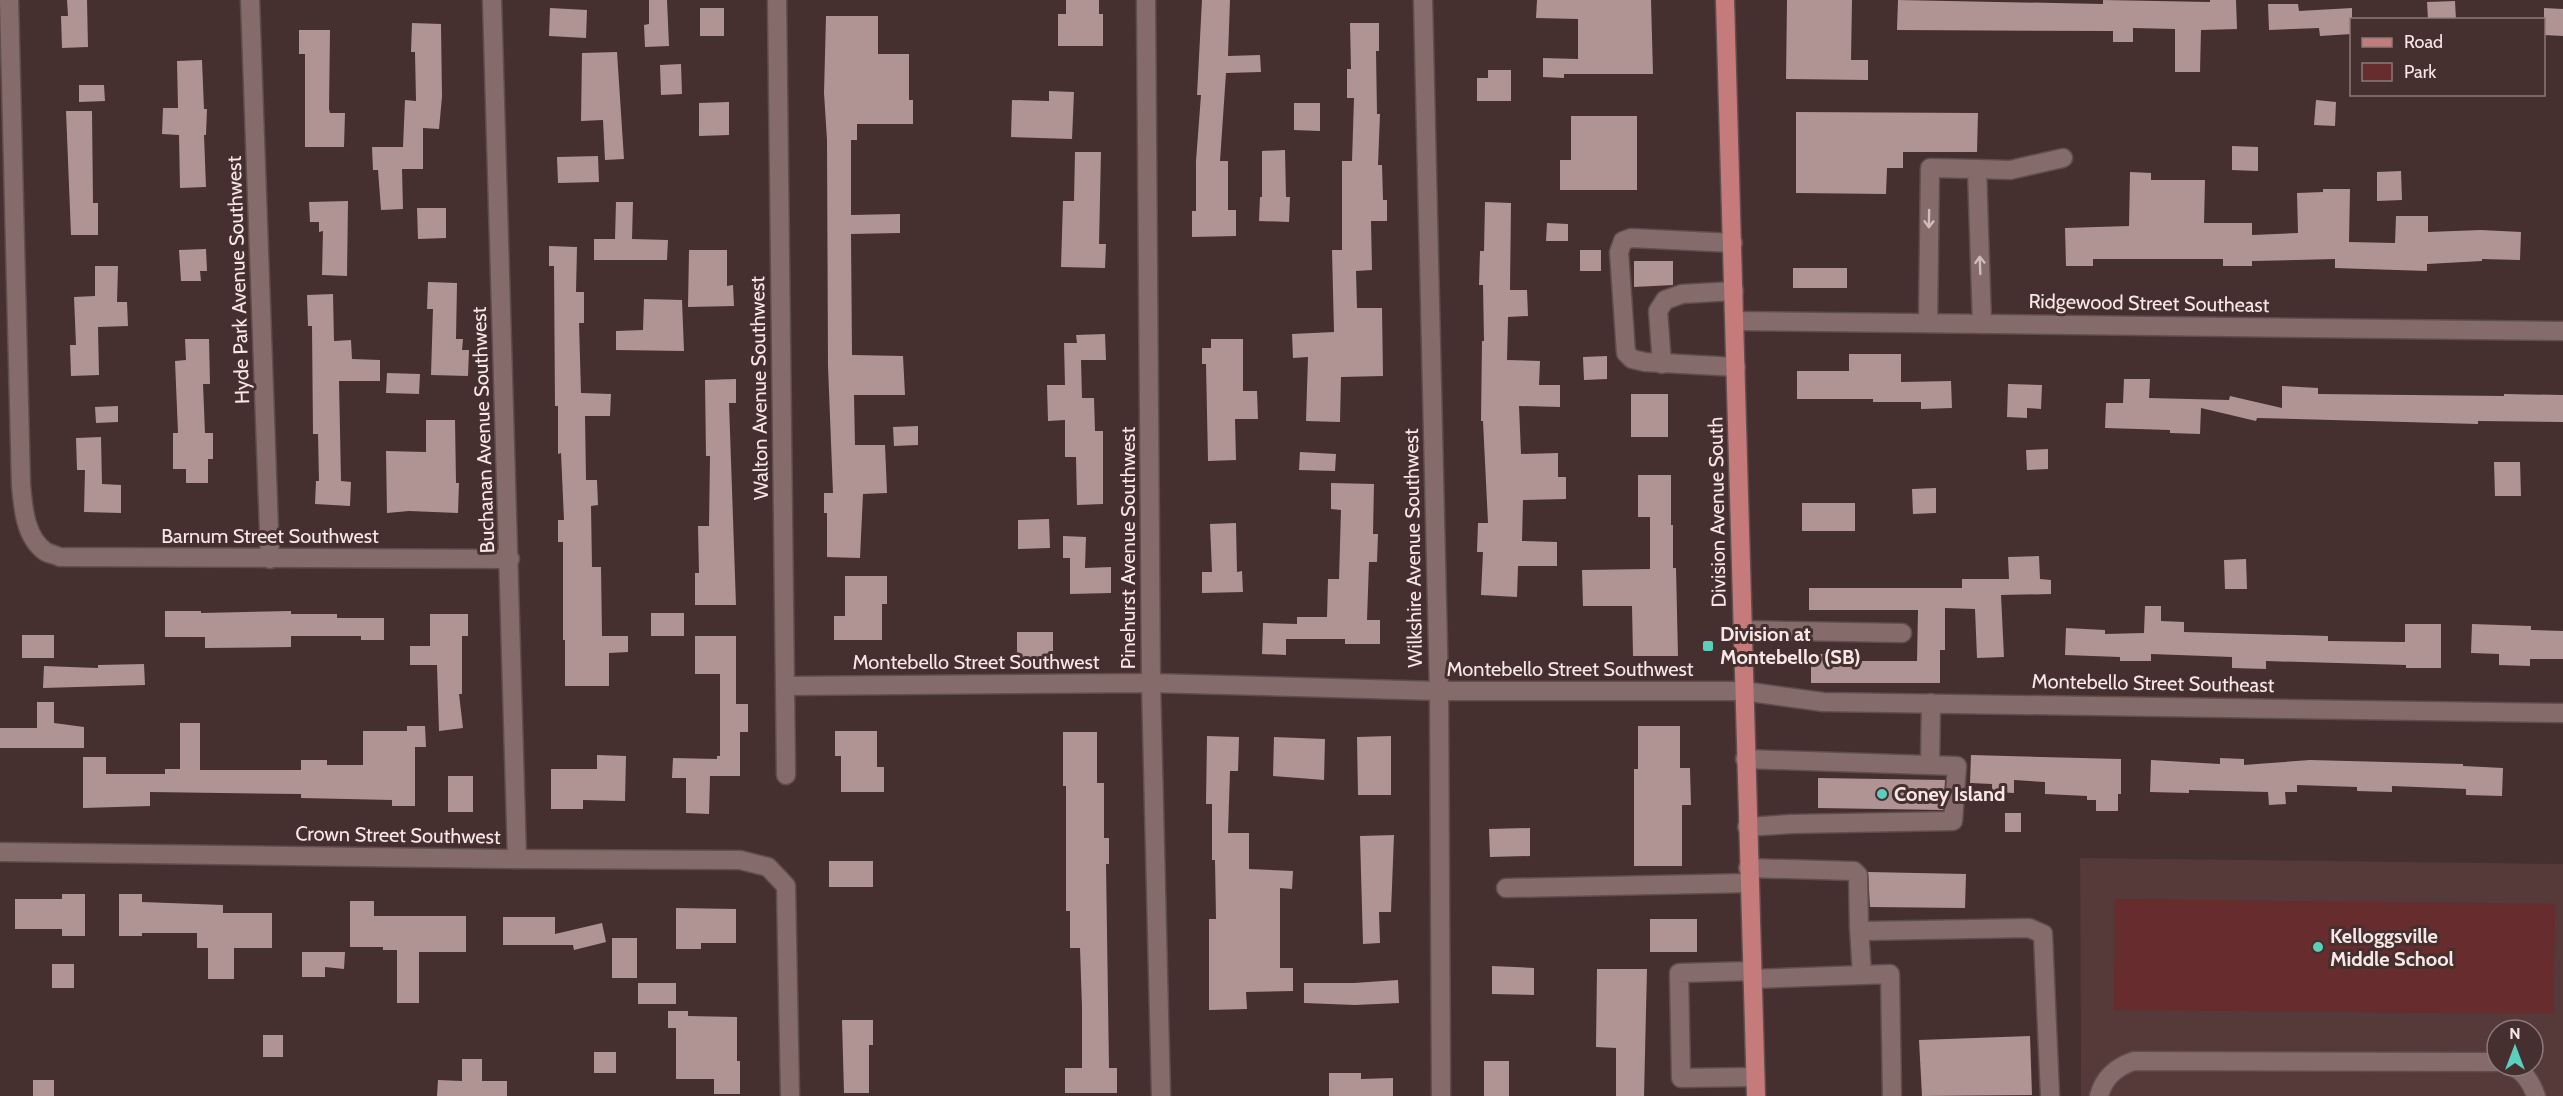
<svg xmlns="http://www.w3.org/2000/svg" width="2563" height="1096" font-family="Cabin,sans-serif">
	<rect width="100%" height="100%" fill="#462f2f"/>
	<path fill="#563939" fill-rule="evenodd" d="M2080,858l483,6v232h-482zM2497,1030h36v36h-36z"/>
	<polygon fill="#662c2e" points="2115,899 2555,904 2554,1014 2114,1010"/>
	<g fill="#b09494">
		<polygon points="67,0 87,0 88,47 62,48 61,16 68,16"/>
		<polygon points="649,0 667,0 669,46 645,47 644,25 649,24"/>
		<polygon points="1066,0 1099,0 1099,14 1103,14 1103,46 1058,46 1058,14 1066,14"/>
		<polygon points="1202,0 1230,0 1228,56 1260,55 1261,72 1226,73 1220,161 1228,161 1228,210 1236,210 1236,236 1192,237 1192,211 1196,211 1196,161 1201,95 1197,95"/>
		<polygon points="1537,0 1651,0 1653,74 1564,74 1564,78 1543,77 1543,58 1578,59 1578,19 1536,18"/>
		<polygon points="1787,0 1852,0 1851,60 1868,60 1868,80 1786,79"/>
		<polygon points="1898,0 2103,4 2103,0 2210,2 2210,0 2236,0 2237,29 2201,30 2200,72 2175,72 2175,29 2133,28 2133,42 2113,42 2113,31 1897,30"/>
		<polygon points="2455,1 2456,20 2428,20 2427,2"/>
		<polygon points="2268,4 2298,4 2299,11 2352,8 2352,34 2320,36 2319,28 2269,30"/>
		<polygon points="550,8 587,10 586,38 549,36"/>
		<rect x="700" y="8" width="24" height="28"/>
		<polygon points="2544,8 2563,9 2563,36 2544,35"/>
		<polygon points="826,16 878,16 878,54 909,54 909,100 913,100 913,124 857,124 857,140 851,140 851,215 900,214 900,233 851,234 852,355 903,356 905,395 854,395 855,445 885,445 887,493 863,494 860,558 827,557 827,513 824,513 824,493 833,493 828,366 827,140 824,93"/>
		<polygon points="412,23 441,24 442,97 439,129 423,128 423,169 402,169 403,209 381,210 378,170 373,170 372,147 403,147 405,100 416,101 415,52 411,52"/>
		<polygon points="1350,23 1379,23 1379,51 1376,51 1377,114 1380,114 1378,165 1382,165 1383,200 1387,200 1387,221 1371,221 1372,270 1356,271 1357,308 1382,308 1383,376 1341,377 1340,422 1306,421 1308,357 1293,358 1292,334 1334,332 1332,250 1342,250 1342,161 1352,161 1354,98 1347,98 1347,69 1351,69"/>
		<polygon points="299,30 330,30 329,109 330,113 345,113 344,147 305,147 305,54 299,54"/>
		<polygon points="617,52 624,159 605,160 603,120 581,121 582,53"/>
		<polygon points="202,60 204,109 207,109 206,135 204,135 206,187 180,188 179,135 162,134 163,108 178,108 177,61"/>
		<polygon points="681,64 682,94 661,95 660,65"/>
		<polygon points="1488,70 1511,70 1511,101 1477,101 1477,78 1488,78"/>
		<polygon points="79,85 104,85 105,101 79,102"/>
		<polygon points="1049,91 1074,92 1072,139 1011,137 1012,100 1049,101"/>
		<polygon points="2316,100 2336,102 2335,126 2314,125"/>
		<polygon points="729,102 729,135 699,136 699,103"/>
		<polygon points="1294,103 1320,103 1320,131 1294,130"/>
		<polygon points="66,111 92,111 93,203 98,203 98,235 71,235"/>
		<polygon points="1796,112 1978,113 1977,152 1903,152 1903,168 1887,168 1886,194 1796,193"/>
		<polygon points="1571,116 1637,116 1637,190 1560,190 1560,160 1571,160"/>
		<polygon points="2232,146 2258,147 2258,171 2232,170"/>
		<polygon points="1285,150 1286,197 1290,197 1289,222 1259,221 1260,197 1262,197 1262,151"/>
		<polygon points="1075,152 1101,152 1099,244 1106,244 1105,268 1061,267 1063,201 1074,201"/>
		<polygon points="598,156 599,182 558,183 557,157"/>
		<polygon points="2401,171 2402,200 2377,201 2377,172"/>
		<polygon points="2130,172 2151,173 2151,180 2205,180 2204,223 2252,223 2252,235 2298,233 2297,193 2323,192 2323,189 2350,189 2349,242 2395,243 2396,216 2428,216 2428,232 2481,230 2521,232 2520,260 2482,259 2482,261 2427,264 2427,271 2335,268 2335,259 2252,261 2252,266 2223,266 2223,259 2093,259 2093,266 2066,266 2065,228 2129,226"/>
		<polygon points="348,201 347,276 322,275 323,231 319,232 319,222 310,222 309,202"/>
		<polygon points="616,202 633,202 632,239 668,240 667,260 594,260 594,239 615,239"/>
		<polygon points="1485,202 1511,203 1510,290 1527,290 1528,316 1508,317 1507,360 1540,361 1539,385 1560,385 1560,407 1519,406 1521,454 1558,453 1558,477 1566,477 1566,499 1523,500 1522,541 1557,542 1557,566 1518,566 1517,597 1481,595 1483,552 1477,552 1478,523 1488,523 1483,421 1481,421 1482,341 1484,341 1483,285 1479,285 1480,251 1484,251"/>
		<polygon points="417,208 446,208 446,238 418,239"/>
		<polygon points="1547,223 1568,224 1568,241 1546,241"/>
		<polygon points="549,246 577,247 576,292 584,292 584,323 579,323 581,393 611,394 610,416 585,416 586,480 597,480 598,505 591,506 592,567 601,567 602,636 628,636 628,652 609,653 609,686 565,686 565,640 563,640 563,542 558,542 558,520 564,520 561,453 558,454 558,406 555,406 554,266 549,266"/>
		<polygon points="206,249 207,271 200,271 201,281 181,281 179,250"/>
		<polygon points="689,250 727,250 727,286 733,285 734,306 688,307"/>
		<rect x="1580" y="250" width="21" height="21"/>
		<polygon points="1634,261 1673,261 1673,285 1634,287"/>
		<polygon points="95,266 118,266 117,302 127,302 128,326 98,327 99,375 71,376 70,345 76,345 74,297 95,296"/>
		<rect x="1793" y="268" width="54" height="20"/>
		<polygon points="428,282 457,283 456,339 463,339 462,350 469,350 468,376 431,375 433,309 427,309"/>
		<polygon points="333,294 334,341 351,340 352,359 380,360 380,381 339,381 341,481 351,482 350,506 315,504 316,481 319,481 318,434 313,434 312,326 308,326 307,295"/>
		<polygon points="644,299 682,300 684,351 616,350 616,331 643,330"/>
		<polygon points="1105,334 1106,360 1081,360 1082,398 1094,398 1095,431 1103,431 1103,504 1077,505 1076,457 1065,457 1065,420 1048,421 1047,385 1065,385 1064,343 1077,343 1076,335"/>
		<polygon points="185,339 209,339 210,384 203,384 205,433 213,433 213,459 208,459 208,483 186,483 186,469 173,469 173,433 178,433 175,361 186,360"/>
		<polygon points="1211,339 1243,339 1243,391 1257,391 1258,419 1235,419 1236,460 1208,461 1206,364 1202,364 1202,348 1211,348"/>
		<polygon points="1849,354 1901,354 1901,382 1951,381 1952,408 1921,409 1921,402 1873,402 1873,399 1797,399 1797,371 1849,371"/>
		<polygon points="1607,356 1607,379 1584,380 1583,357"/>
		<polygon points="387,373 420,374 419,394 386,393"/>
		<polygon points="736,379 736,403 729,403 736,605 695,605 695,573 699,573 698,526 709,526 710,456 706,456 705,380"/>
		<polygon points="2124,379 2150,379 2149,398 2229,400 2230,396 2282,408 2282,386 2318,388 2318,394 2504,396 2504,394 2563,395 2563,422 2478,421 2478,424 2257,418 2256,421 2201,408 2200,434 2170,433 2170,430 2105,428 2106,403 2123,403"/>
		<polygon points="2008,384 2042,385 2041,409 2027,408 2027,418 2007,417"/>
		<rect x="1631" y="394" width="37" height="43"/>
		<polygon points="118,406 118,422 96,423 95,407"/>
		<polygon points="426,420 455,420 456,483 459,483 458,513 409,511 387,513 386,451 426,452"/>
		<polygon points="918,426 918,445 894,446 893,427"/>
		<polygon points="101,437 102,484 121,485 121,513 84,512 85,470 77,470 76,438"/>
		<polygon points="2048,449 2048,469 2027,470 2026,450"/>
		<polygon points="1300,452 1336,454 1335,471 1299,470"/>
		<polygon points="2494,462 2520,462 2521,496 2495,496"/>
		<polygon points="1638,475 1671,475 1671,525 1673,525 1673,568 1676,568 1678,656 1633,656 1632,606 1583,606 1582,570 1650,569 1650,517 1638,517"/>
		<polygon points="1331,483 1374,484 1373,534 1378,534 1377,562 1369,562 1367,620 1380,620 1380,644 1345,644 1345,639 1286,639 1286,655 1262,654 1263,623 1297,624 1297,617 1327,617 1328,579 1339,579 1341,510 1331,509"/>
		<polygon points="1936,488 1936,513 1913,514 1912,489"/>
		<rect x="1802" y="503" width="53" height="28"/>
		<polygon points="1049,519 1050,548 1018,549 1018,520"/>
		<polygon points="1236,523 1237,572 1242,571 1243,592 1202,593 1202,572 1212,572 1210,524"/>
		<polygon points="1063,536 1086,537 1085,568 1111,567 1111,593 1070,594 1070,558 1063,558"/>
		<polygon points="2039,556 2040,579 2051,580 2051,594 2001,595 2004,657 1977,658 1975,609 1945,608 1945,650 1940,650 1940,683 1811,683 1811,654 1857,654 1857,661 1917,661 1918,610 1809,610 1809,588 1962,588 1962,579 2009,579 2008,557"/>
		<polygon points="2246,559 2247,589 2225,589 2224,560"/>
		<polygon points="845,576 887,576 887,604 882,604 882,640 834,640 834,616 845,616"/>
		<polygon points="2145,606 2161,606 2161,621 2184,622 2184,632 2328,636 2328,641 2405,642 2405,624 2441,624 2441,668 2406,668 2406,665 2266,661 2266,669 2232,668 2232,657 2151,654 2151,661 2120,661 2120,657 2065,655 2066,628 2105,630 2105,634 2144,633"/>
		<polygon points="165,611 201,611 201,613 291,611 291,614 337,614 337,618 384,618 384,640 361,640 361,636 291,636 291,647 205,648 205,637 165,637"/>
		<rect x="651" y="613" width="33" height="23"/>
		<polygon points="430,614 468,614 468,636 462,636 462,694 459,694 463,728 439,731 437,665 410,665 410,646 430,646"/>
		<polygon points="2472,624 2531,626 2531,630 2563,631 2563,659 2530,659 2530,666 2499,665 2499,654 2471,653"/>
		<rect x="1017" y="632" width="36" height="27"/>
		<rect x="22" y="635" width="32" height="23"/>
		<polygon points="695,636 736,636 736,704 748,704 748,732 740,732 740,776 710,776 709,814 686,813 686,778 672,778 673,758 717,759 717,756 720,756 720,674 695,674"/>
		<polygon points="144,664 145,685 43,688 44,666 98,668 98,665"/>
		<polygon points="37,702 54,702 54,723 84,727 84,748 0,748 0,728 37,728"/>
		<polygon points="180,723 200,723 200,770 301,770 301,760 327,760 327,765 363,765 363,731 407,731 407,726 425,726 426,747 415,747 415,806 392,806 392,800 301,798 301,794 150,792 150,806 83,808 83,757 106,757 106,774 165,774 165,769 180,769"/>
		<polygon points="1638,726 1680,726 1680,768 1690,768 1691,805 1682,805 1682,866 1634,866 1634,769 1638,769"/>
		<polygon points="835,731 877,731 877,767 884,767 884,792 841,792 841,756 835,756"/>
		<polygon points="1063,732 1097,732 1097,783 1104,783 1104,838 1109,838 1109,864 1106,864 1109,1068 1117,1068 1117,1093 1065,1093 1065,1068 1082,1068 1082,1007 1080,948 1070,948 1070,911 1066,911 1066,786 1063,786"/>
		<polygon points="1207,736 1239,737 1238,771 1230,771 1228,833 1249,833 1249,869 1293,871 1292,889 1280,888 1280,968 1293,968 1293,991 1246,992 1247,1009 1209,1010 1209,919 1216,919 1215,860 1212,860 1212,804 1206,804"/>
		<polygon points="1391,736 1391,795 1358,795 1357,737"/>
		<polygon points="1274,737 1325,739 1324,780 1273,776"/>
		<polygon points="597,755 626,756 625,801 583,800 583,809 551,809 551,769 597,769"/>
		<polygon points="1971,755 2121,759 2121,794 2118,794 2118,811 2096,811 2096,800 2087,800 2087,796 2045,794 2045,782 2014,780 2014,793 1992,792 1992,784 1970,783"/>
		<polygon points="2220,758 2244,759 2244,765 2310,760 2463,764 2463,766 2503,768 2502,796 2466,795 2466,789 2392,786 2392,792 2357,791 2357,787 2297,785 2297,792 2285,792 2286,804 2269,805 2268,792 2189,790 2189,793 2150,792 2151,760 2220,764"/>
		<rect x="448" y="776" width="25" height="36"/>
		<polygon points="1818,778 1945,780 1943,810 1818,808"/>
		<rect x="2005" y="813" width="16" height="19"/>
		<polygon points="1530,828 1530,856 1490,857 1489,829"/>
		<polygon points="1394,835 1391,912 1379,912 1380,943 1363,944 1360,836"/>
		<rect x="829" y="861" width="44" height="26"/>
		<polygon points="1868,872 1966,874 1965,908 1870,907"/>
		<polygon points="62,894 85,894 85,936 62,936 62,929 15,929 15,899 62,899"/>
		<polygon points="119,894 142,894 142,902 223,905 223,913 272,913 272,948 234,948 234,979 208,979 208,948 197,948 197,933 142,933 142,936 119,936"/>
		<polygon points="350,901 374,901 374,916 466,916 466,952 419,952 419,1003 397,1003 397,950 383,950 383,947 350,947"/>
		<polygon points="676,908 736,909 736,943 701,943 701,949 676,949"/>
		<polygon points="503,917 555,917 555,934 602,923 606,942 574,950 573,945 503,945"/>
		<rect x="1650" y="919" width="47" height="33"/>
		<rect x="612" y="938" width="25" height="40"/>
		<polygon points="302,952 345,952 344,969 325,967 325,977 302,977"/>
		<rect x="52" y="964" width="22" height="24"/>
		<polygon points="1492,966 1534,968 1534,995 1492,994"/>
		<polygon points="1597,969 1647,969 1644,1096 1616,1096 1616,1048 1596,1047"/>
		<polygon points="1398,980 1399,1003 1355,1005 1304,1003 1304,983 1354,983"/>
		<rect x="638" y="983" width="38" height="21"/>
		<polygon points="668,1011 688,1011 688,1016 737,1017 737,1061 740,1061 740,1094 714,1094 714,1079 676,1079 676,1028 668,1028"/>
		<polygon points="842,1020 873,1020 873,1045 869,1045 869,1093 844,1093"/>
		<rect x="263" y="1035" width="20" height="22"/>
		<polygon points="2030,1036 2032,1095 1922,1096 1919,1040"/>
		<rect x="594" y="1052" width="22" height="21"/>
		<polygon points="462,1059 482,1059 482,1081 507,1081 507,1096 437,1096 438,1080 462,1081"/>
		<rect x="1484" y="1061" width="25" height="35"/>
		<polygon points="1329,1073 1361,1073 1361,1079 1393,1078 1393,1096 1329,1096"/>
		<rect x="33" y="1080" width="21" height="16"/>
	</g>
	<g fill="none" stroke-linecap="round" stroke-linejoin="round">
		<defs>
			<g id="minor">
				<path d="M9,0l12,485c2,22 4,53 25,67 4,2 10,3 14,5l450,2"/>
				<polyline points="250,0 270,559"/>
				<polyline points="492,0 517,859"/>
				<polyline points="777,0 786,775"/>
				<polyline points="1146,0 1151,683 1161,1096"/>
				<polyline points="1423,0 1439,691 1441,1096"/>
				<polyline points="1977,169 2010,170 2063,158"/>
				<polyline points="1733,243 1631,238 1623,241 1619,252 1626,353 1632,359 1645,362 1736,367"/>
				<polyline points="1735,321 2563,331"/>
				<polyline points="1928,323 1930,168 1977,169 1982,324"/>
				<polyline points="1662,364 1658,311 1665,300 1682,294 1734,291"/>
				<polyline points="1742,630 1902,633"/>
				<polyline points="786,686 1151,683 1439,691 1743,691 1823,702 2563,713"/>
				<polyline points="1745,759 1957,766 1953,821 1791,824 1747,827"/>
				<polyline points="1930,765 1931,703"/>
				<polyline points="0,852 517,859 740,860 768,867 786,886 790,1096"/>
				<polyline points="1748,868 1854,871 1858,875 1859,927 1865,931 2029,928 2043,934 2050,1096"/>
				<polyline points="1506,888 1749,883"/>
				<polyline points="1859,927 1862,975"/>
				<polyline points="1751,971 1679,973 1681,1078 1755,1077"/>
				<polyline points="1752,979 1890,974 1892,1096"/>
				<path d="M2511,1066c13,5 21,18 25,30"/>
				<path d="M2099,1096c5,-19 17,-29 35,-35l363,1"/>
			</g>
			<polyline id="major" points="1725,0 1756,1096"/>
		</defs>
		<use href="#minor" stroke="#604d4d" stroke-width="21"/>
		<use href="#major" stroke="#604d4d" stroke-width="21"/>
		<use href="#minor" stroke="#856b6a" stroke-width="18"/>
		<use href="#major" stroke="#c67b7b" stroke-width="18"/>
	</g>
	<defs><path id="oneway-shaft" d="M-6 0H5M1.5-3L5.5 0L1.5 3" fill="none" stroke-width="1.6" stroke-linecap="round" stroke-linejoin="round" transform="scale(1.5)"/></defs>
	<g stroke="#cfbcbb">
		<use href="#oneway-shaft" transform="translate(1929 219) rotate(91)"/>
		<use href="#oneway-shaft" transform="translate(1980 265) rotate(-92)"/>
	</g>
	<g fill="#5bcebc" stroke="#462f2f" stroke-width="2">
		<rect x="1702" y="640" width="12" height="12" rx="3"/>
		<circle cx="1882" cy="794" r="6"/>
		<circle cx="2318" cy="947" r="6"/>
	</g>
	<g text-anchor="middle" stroke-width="6" stroke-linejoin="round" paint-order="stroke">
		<g font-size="20" fill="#f7e7e7" stroke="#462f2f">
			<text transform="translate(238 280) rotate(-92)" y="7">Hyde Park Avenue Southwest</text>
			<text transform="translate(2149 303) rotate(1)" y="7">Ridgewood Street Southeast</text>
			<text transform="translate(759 388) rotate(-91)" y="7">Walton Avenue Southwest</text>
			<text transform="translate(483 430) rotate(-92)" y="7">Buchanan Avenue Southwest</text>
			<text transform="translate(1717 512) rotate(-91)" y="7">Division Avenue South</text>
			<text x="270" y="543">Barnum Street Southwest</text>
			<text transform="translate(1128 548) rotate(-90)" y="7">Pinehurst Avenue Southwest</text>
			<text transform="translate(1413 548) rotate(-91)" y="7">Wilkshire Avenue Southwest</text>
			<text x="976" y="669">Montebello Street Southwest</text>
			<text x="1570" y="676">Montebello Street Southwest</text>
			<text transform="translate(2153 683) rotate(1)" y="7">Montebello Street Southeast</text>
			<text transform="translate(398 835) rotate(1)" y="7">Crown Street Southwest</text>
		</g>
		<g font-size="20" font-weight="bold" fill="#f7e7e7" stroke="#462f2f" text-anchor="start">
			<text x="1720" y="641">Division at<tspan x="1720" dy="23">Montebello (SB)</tspan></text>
			<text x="1894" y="801">Coney Island</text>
			<text x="2330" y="943">Kelloggsville<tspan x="2330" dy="23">Middle School</tspan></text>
		</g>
	</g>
	<rect x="2350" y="18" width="195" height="78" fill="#462f2f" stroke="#8d7979" stroke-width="1.5"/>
	<rect x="2362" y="38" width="30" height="9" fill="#c67b7b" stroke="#8d7979" stroke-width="1.5"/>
	<text x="2404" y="48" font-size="18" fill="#f7e7e7">Road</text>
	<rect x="2362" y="63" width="30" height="18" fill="#662c2e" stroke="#8d7979" stroke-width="1.5"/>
	<text x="2404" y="78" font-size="18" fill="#f7e7e7">Park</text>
	<g transform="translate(2515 1048)"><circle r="28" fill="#462f2f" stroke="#8d7979" stroke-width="1.5"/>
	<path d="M0-4.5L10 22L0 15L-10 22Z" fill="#5bcebc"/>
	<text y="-9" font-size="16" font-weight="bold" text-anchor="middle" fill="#f7e7e7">N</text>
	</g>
</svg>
